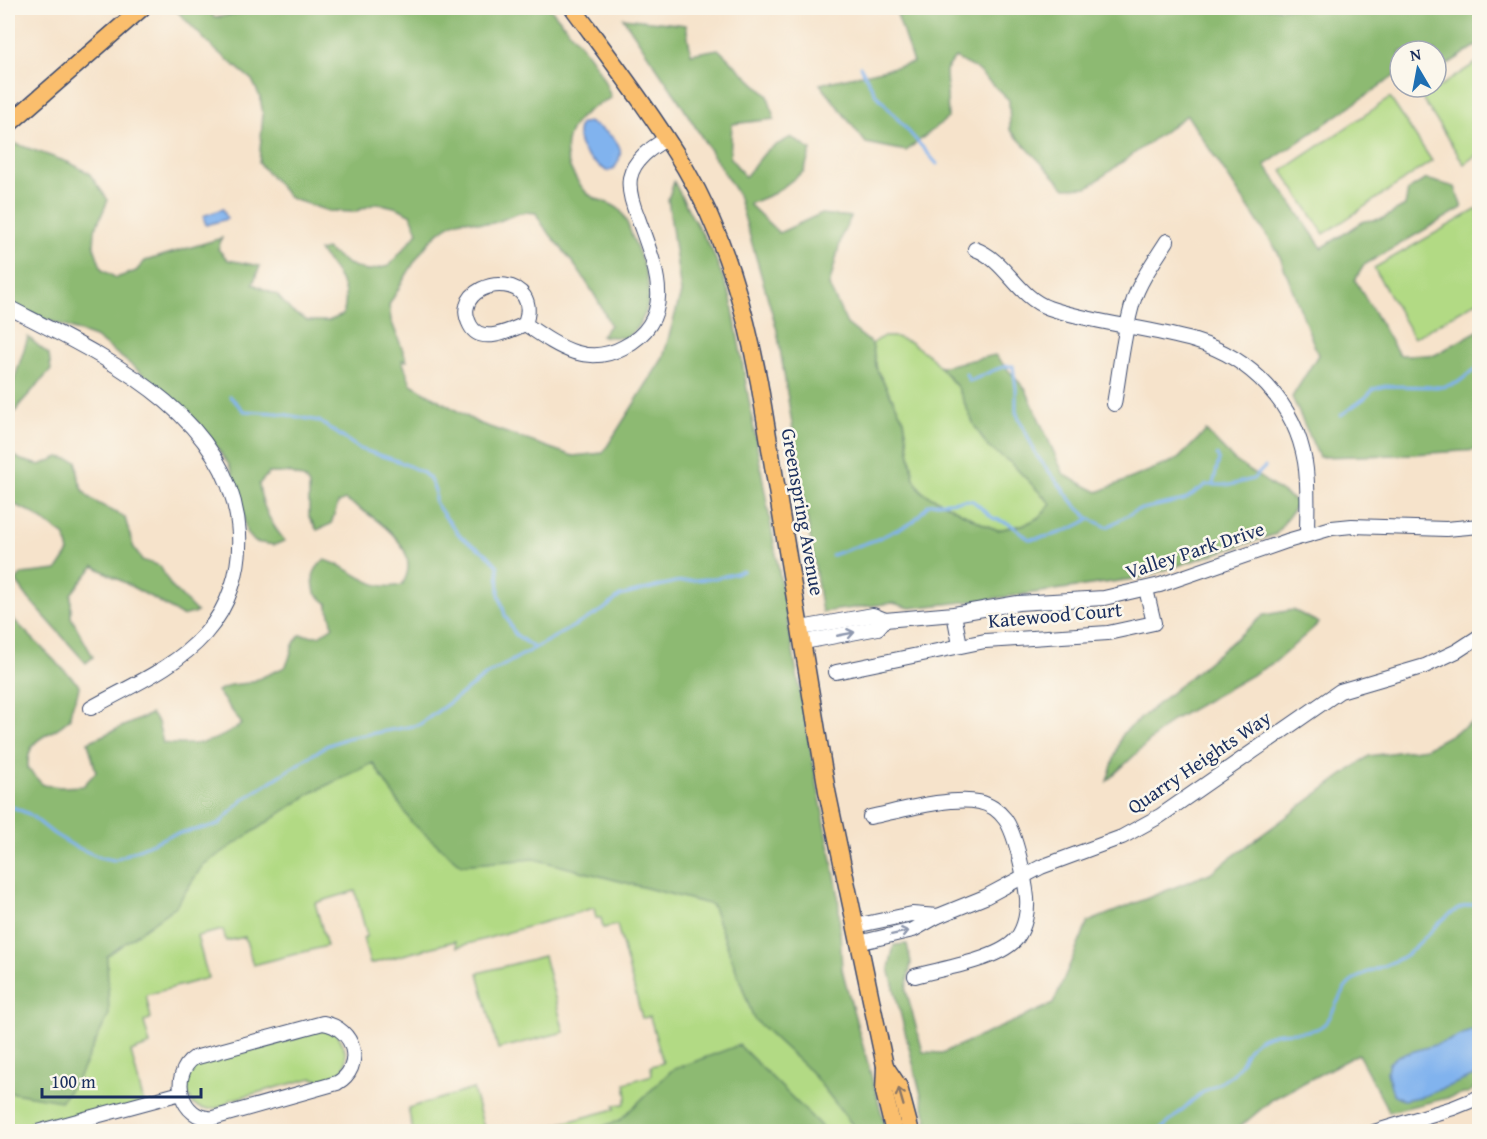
<svg xmlns="http://www.w3.org/2000/svg" width="1487" height="1139" font-family="'Gentium Book Plus',serif">
	<rect width="100%" height="100%" fill="#fbf7ec"/>
	<filter id="ink" filterUnits="userSpaceOnUse"><feTurbulence type="fractalNoise" baseFrequency=".0167" numOctaves="2"/><feDisplacementMap in="SourceGraphic" scale="12" xChannelSelector="R" yChannelSelector="G"/><feConvolveMatrix kernelMatrix="1 2 1 2 8 2 1 2 1" color-interpolation-filters="sRGB"/></filter>
	<filter id="wash" filterUnits="userSpaceOnUse"><feTurbulence type="fractalNoise" baseFrequency=".008" numOctaves="4" result="noise"/><feDisplacementMap in="SourceGraphic" scale="24" xChannelSelector="R" yChannelSelector="G"/><feGaussianBlur stdDeviation="1.35" result="paint"/><feColorMatrix in="noise" values="0 0 0 0 0 0 0 0 0 0 0 0 0 0 0 0 0 1.4 0 .05"/><feComposite in="paint" operator="in"/></filter>
	<g filter="url(#wash)">
		<rect width="100%" height="100%" fill="#f6e3cb"/>
		<g fill="#b2da84" stroke="#668471" stroke-width="1.5">
			<polygon points="1479,61 1479,153 1464,164 1422,98"/>
			<polygon points="1390,98 1432,161 1324,234 1282,171"/>
			<polygon points="1479,208 1479,300 1414,338 1374,268"/>
			<polygon points="882,337 896,337 910,342 931,357 958,388 974,425 988,447 1011,463 1051,504 1040,517 1026,524 998,530 985,525 922,492 914,479 904,420 877,370 872,344"/>
			<polygon points="339,667 838,951 880,1131 533,1131 615,1109 614,1105 624,1104 627,1097 625,1083 652,1075 651,1066 663,1063 650,1017 642,1018 617,925 603,928 601,918 596,918 594,908 457,947 455,941 370,964 363,938 367,936 355,891 315,903 327,946 253,965 245,937 226,941 223,930 197,936 208,978 146,995 151,1018 144,1022 150,1045 131,1052 145,1108 54,1131 8,1132 8,944"/>
			<polygon points="544,956 564,1032 498,1049 478,973"/>
			<path d="M324,1028l13,5c9,15 17,37 -6,44 -7,2 -12,4 -19,1l-82,22c-9,10 -25,12 -36,5 -7,-10 -11,-25 -6,-37l25,-12 5,3 82,-22 5,-5z"/>
			<polygon points="473,1089 485,1131 496,1128 497,1131 413,1131 408,1108"/>
		</g>
		<g fill="#8dba72" stroke="#547468" stroke-width="1.5">
			<path d="M174,8h36l4,10 51,-10h285c22,27 51,55 61,90 -45,19 -60,53 -26,93 9,11 24,9 35,19 6,7 10,20 13,29 16,35 28,72 -7,99l-25,-2 9,-11c-12,-28 -28,-51 -47,-75 -11,-14 -20,-21 -27,-37 -24,-3 -23,5 -43,10 -14,3 -22,-5 -31,-3 -34,8 -56,57 -73,85l2,15 16,41 -5,-1 9,24 67,39 95,33 30,-3 60,-95 18,-65 -13,-94 6,-17 17,33 21,35 19,48 76,433 31,160 4,79 44,159 -32,-2 -43,-55 -57,-53 -42,-114 -178,-46 -73,6 -50,-43 -38,-59 -60,29 -110,73 -27,41 -69,50 2,58 -32,66 -16,21 -53,-9v-462l3,-13 68,68c0,13 -9,18 -9,33 -18,21 -44,14 -42,51l15,16 18,2 22,-1 13,-14 -8,-30 63,-28 7,8 5,21c32,4 53,0 79,-19l-25,-33 14,-6 18,-2 36,-16c8,-12 3,-19 15,-32l19,1 14,-10 -6,-23 -12,-10c-3,-16 -4,-21 9,-33 29,6 44,33 78,25 3,-5 6,-11 6,-18 1,-29 -41,-55 -63,-67l-7,3 -7,21 -14,6 -8,-13v-31l-4,-7 -15,-6h-21l-10,11c2,22 12,40 26,57l-11,4 -19,-3 -9,-10 -6,-39 -11,-28 -24,-35 -53,-49 -57,-44 -67,-24 -20,-13v-159l62,22 19,10 19,27 -13,30 -1,17 8,23 14,8 20,-7 9,-10 77,-23 -4,11 10,11 32,6 -7,18 24,11 15,17 16,9h20l15,-6c9,-29 -8,-43 -24,-64l7,-2 22,15 18,7 23,-5 29,-34 -7,-17 -13,-7 -21,-5 -23,9 -26,-1 -38,-13 -31,-35 4,-49 -3,-17 -8,-17 -39,-32z"/>
			<polygon points="895,8 1479,8 1479,44 1436,72 1436,51 1400,51 1400,76 1396,75 1265,165 1322,248 1364,221 1382,219 1405,206 1408,190 1426,179 1455,187 1462,208 1364,265 1355,280 1399,355 1435,355 1479,330 1479,450 1397,455 1319,457 1292,397 1318,355 1278,252 1187,115 1088,187 1065,188 1010,130 1009,100 975,68 955,58 946,70 948,118 906,151 866,143 820,84 913,63"/>
			<polygon points="623,18 686,25 691,54 718,49 768,96 774,119 732,124 730,157 745,177 767,150 791,137 811,150 804,171 775,193 749,204 779,233 820,214 851,217 842,235 829,286 847,324 872,344 877,370 904,420 914,479 922,492 985,525 998,530 1026,524 1040,517 1051,504 1011,463 988,447 974,425 958,388 940,367 995,355 1026,390 1064,475 1098,492 1178,459 1206,431 1234,460 1298,503 1276,534 1140,578 991,599 910,608 893,603 822,612 777,330 738,195 676,96"/>
			<polygon points="28,337 49,355 51,370 21,403 8,423 8,399"/>
			<path d="M8,451l13,9 19,5 19,-8 18,4c1,42 18,38 48,57l8,28 9,14 18,6 11,20 26,26 -15,4 -24,-15 -64,-35 -23,28v23l22,40 -7,6 -57,-64 -13,-18 6,-7 35,-4 12,-18 -4,-16 -34,-24 -23,-10z"/>
			<polygon points="1293,610 1319,623 1275,662 1171,721 1107,781 1122,734 1264,615"/>
			<polygon points="1479,719 1480,1084 1468,1093 1389,1112 1358,1054 1273,1099 1235,1131 930,1131 889,968 894,945 907,944 911,963 906,990 923,1052 942,1053 1053,1004 1088,922 1210,873 1369,756 1426,748"/>
			<polygon points="739,1045 818,1123 825,1131 591,1131 620,1120 672,1070"/>
		</g>
		<g fill="#81b3ee" stroke="#4e71a6" stroke-width="1.5">
			<path d="M588,122c12,6 36,18 32,34 -1,5 -4,10 -7,14l-6,1c-18,-11 -35,-24 -27,-47z"/>
			<polygon points="223,209 227,219 206,225 203,216"/>
			<polygon points="1479,1027 1479,1074 1424,1096 1403,1100 1393,1094 1387,1072 1389,1063 1398,1056 1448,1041"/>
		</g>
		<g fill="none" stroke-linecap="round" stroke-linejoin="round">
			<g stroke="#81b3ee" stroke-width="3">
				<polyline points="860,66 875,93 937,164"/>
				<path d="M966,374l3,7c14,-4 29,-16 44,-15l3,22v24l21,44 39,50 14,13"/>
				<polyline points="230,396 244,411 277,413 319,421 360,449 398,461 422,472 429,478 435,490 435,502 443,514 461,537 487,554 498,566 499,594 505,615 515,634 534,648"/>
				<polyline points="1341,415 1365,398 1374,389 1385,386 1442,387 1457,383 1480,366"/>
				<polyline points="1213,484 1219,460 1217,455"/>
				<path d="M832,555l43,-15 38,-18 16,-18 37,-4 7,1 20,17 17,6 19,15c25,-2 39,-8 61,-20l17,8 30,-17 47,-10 22,-15h24l23,-6 12,-12"/>
				<polyline points="8,805 29,814 54,834 74,846 99,857 114,860 171,835 218,825 244,799 326,746 347,738 419,725 488,674 603,610 620,596 675,582 717,578 743,571"/>
				<path d="M1157,1132c17,-12 29,-28 45,-39 10,-7 22,-11 31,-19 9,-9 11,-22 20,-30 20,-18 46,-7 66,-16 16,-9 17,-33 31,-45 15,-14 40,-16 57,-29 20,-15 45,-54 73,-49"/>
			</g>
		</g>
	</g>
	<g filter="url(#ink)">
		<g fill="none" stroke-linecap="round" stroke-linejoin="round">
			<defs>
				<g id="minor">
					<path d="M975,249c32,12 41,47 74,59 47,16 98,19 146,33 56,17 100,62 110,121 4,24 2,49 2,73"/>
					<path d="M8,307c92,48 224,106 231,227 2,36 -10,73 -34,100 -30,34 -75,52 -114,74"/>
					<path d="M525,324c-15,7 -45,21 -55,1 -3,-6 -5,-13 -3,-19 7,-30 75,-31 58,18 31,21 61,44 99,23 56,-30 30,-83 14,-129 -5,-12 -10,-27 -8,-40 4,-19 21,-30 36,-39"/>
					<path d="M1114,404c6,-34 9,-69 19,-102 7,-22 22,-42 34,-61"/>
					<polyline points="954,614 960,645"/>
					<polyline points="801,628 873,615 885,620 954,614 1018,603 1104,598 1160,585 1287,541 1332,528 1352,526 1446,529 1480,526"/>
					<polyline points="804,642 878,628 885,620"/>
					<polyline points="836,672 985,641 1108,633 1154,623 1146,589"/>
					<path d="M870,817c29,-6 81,-21 109,-15 10,2 20,9 26,17 11,15 20,60 22,79 1,13 -2,29 -10,40 -17,22 -74,30 -102,38"/>
					<polyline points="855,926 912,914 938,916"/>
					<polyline points="858,943 913,930 938,916 985,897 1041,867 1122,837 1160,816 1340,691 1425,666 1457,651 1480,636"/>
					<path d="M323,1023c32,5 42,44 14,60l-124,35c-32,3 -44,-43 -19,-60z"/>
					<polyline points="37,1132 181,1093"/>
					<polyline points="1374,1132 1453,1108 1480,1097"/>
				</g>
				<g id="major">
					<path d="M573,8c38,52 78,104 112,160 39,66 60,140 74,214l68,409 58,275 -1,26 10,40"/>
					<polyline points="8,125 142,8"/>
					<polyline points="885,1066 899,1087 911,1132"/>
				</g>
			</defs>
			<use href="#minor" stroke="#3c4a6e" stroke-width="16"/>
			<use href="#major" stroke="#3c4a6e" stroke-width="19"/>
			<use href="#minor" stroke="#fff" stroke-width="14"/>
			<use href="#major" stroke="#fabe6d" stroke-width="16"/>
		</g>
		<defs><path id="oneway-shaft" d="M-6 0H5M1.5-3L5.5 0L1.5 3" fill="none" stroke-width="1.6" stroke-linecap="round" stroke-linejoin="round" transform="scale(1.5)"/></defs>
		<g stroke="#8d97ae">
			<use href="#oneway-shaft" transform="translate(846 634) rotate(-11)"/>
			<use href="#oneway-shaft" transform="translate(900 933) rotate(-12)"/>
		</g>
		<use stroke="#8a7666" href="#oneway-shaft" transform="translate(901 1097) rotate(-106)"/>
	</g>
	<g text-anchor="middle" stroke-width="5" stroke-linejoin="round" paint-order="stroke">
		<g font-size="20" fill="#1b2f5e" stroke="#fbf7ec">
			<text transform="translate(803 512) rotate(80)" y="7">Greenspring Avenue</text>
			<text transform="translate(1195 550) rotate(-18)" y="7">Valley Park Drive</text>
			<text transform="translate(1055 615) rotate(-5)" y="7">Katewood Court</text>
			<text transform="translate(1199 762) rotate(-34)" y="7">Quarry Heights Way</text>
		</g>
	</g>
	<rect width="1487" height="1139" fill="none" stroke="#fbf7ec" stroke-width="30"/>
	<g transform="translate(1418 69) rotate(350)"><circle r="28" fill="#fbf7ec" stroke="#a1a7b3" stroke-width="1.5"/>
	<path d="M0-4.5L10 22L0 15L-10 22Z" fill="#1f6fb2"/>
	<text y="-9" font-size="16" font-weight="bold" text-anchor="middle" fill="#1b2f5e">N</text>
	</g>
	<path d="M42 1088v9h159v-9" fill="none" stroke="#1b2f5e" stroke-width="3"/>
	<text x="51" y="1088" font-size="18" fill="#1b2f5e" stroke="#fbf7ec" stroke-width="4.5" paint-order="stroke">100 m</text>
</svg>
